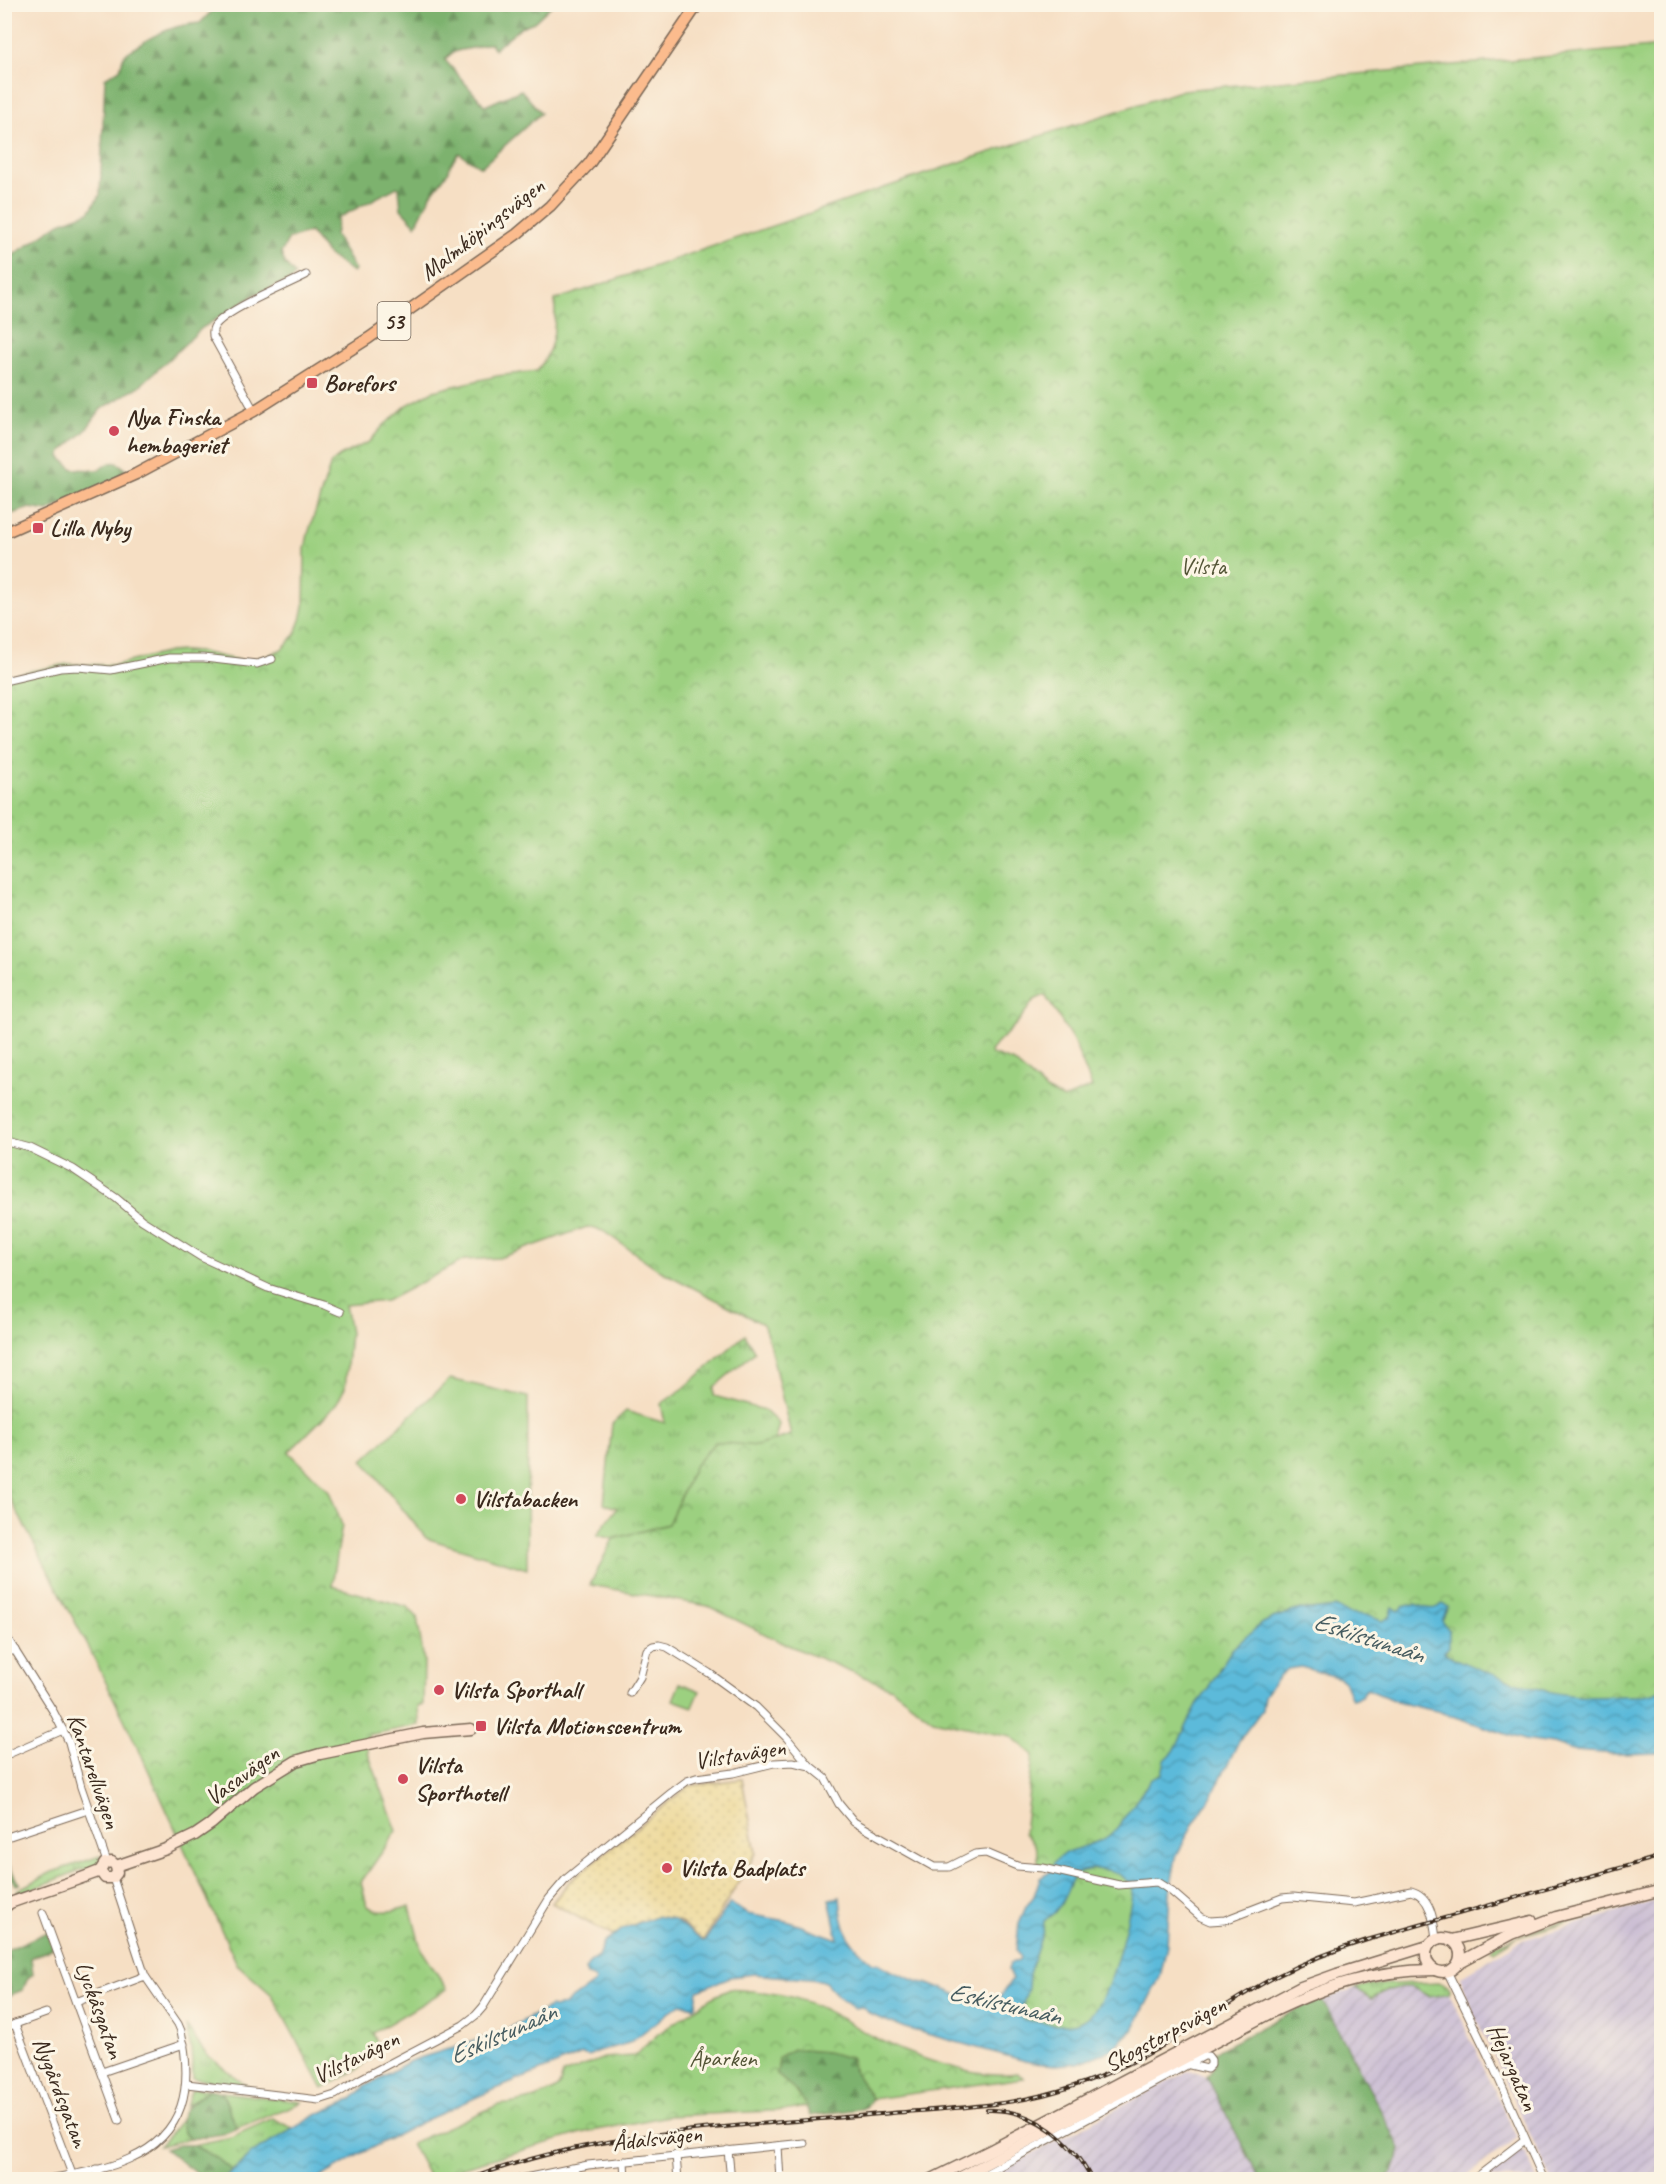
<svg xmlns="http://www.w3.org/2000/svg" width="1666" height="2184" font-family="Caveat,sans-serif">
	<defs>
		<pattern id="industrial-furrows" width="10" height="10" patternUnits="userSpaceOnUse" patternTransform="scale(1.5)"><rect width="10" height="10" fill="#ccbfd4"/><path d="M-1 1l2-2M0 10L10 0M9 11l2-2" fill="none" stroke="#b0a4b6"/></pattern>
		<pattern id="grass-tufts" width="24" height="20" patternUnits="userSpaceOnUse" patternTransform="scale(1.5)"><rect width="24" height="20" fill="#9cd080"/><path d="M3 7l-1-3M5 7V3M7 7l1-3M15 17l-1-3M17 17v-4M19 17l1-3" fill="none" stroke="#80a968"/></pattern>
		<pattern id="forest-firs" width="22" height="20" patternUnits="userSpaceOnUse" patternTransform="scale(1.5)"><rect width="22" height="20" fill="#7db26e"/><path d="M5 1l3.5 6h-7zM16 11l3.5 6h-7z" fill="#68915a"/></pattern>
		<pattern id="sand-dots" width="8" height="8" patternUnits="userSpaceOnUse" patternTransform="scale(1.5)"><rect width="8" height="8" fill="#eeda9e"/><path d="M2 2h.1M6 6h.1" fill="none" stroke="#cdbb88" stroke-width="1.8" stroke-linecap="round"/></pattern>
		<pattern id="park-crowns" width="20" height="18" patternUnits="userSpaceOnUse" patternTransform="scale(1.5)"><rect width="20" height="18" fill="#9cd080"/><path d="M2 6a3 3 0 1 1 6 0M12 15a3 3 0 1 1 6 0" fill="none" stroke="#80a968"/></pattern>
		<pattern id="water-waves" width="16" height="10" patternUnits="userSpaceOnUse" patternTransform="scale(1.5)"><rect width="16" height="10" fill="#5bbada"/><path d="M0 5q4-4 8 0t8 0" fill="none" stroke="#4c97b0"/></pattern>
	</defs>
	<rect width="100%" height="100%" fill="#fcf5e5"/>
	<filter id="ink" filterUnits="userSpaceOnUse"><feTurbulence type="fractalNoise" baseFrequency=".0167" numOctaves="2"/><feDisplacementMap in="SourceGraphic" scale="12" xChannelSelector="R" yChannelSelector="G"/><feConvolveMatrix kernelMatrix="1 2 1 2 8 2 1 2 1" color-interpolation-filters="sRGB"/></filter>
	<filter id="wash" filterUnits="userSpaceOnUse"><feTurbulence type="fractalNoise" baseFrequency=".008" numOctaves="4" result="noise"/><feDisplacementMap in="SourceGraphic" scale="24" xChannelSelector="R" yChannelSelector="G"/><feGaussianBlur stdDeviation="1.35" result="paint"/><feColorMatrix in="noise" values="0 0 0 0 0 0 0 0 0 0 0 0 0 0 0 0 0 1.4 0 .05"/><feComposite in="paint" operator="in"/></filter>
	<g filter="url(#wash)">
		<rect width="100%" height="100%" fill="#f6dfc4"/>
		<g fill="url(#industrial-furrows)">
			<polygon points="1661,1899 1661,2179 1551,2179 1476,2019 1460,1977 1520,1941"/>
			<polygon points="1401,1987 1412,1987 1430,1997 1449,1993 1517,2138 1462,2179 1384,2179 1393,2172 1401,2149 1322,1999 1356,1988 1371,1999 1386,1991"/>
			<polygon points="1190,2070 1207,2077 1261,2180 983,2180"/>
			<polygon points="1520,2150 1525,2153 1538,2179 1481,2179"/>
		</g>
		<g fill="url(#grass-tufts)" stroke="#6c7d4f" stroke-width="1.5">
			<polygon points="745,1335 755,1352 714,1387 714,1396 764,1410 779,1424 775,1440 693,1469 668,1525 613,1539 597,1535 617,1508 604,1504 612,1424 626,1411 665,1423 661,1404 684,1388"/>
			<polygon points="100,1856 100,1863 90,1870 80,1870 25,1892 19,1893 17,1890 52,1872"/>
			<polygon points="1661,1893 1661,1895 1516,1937 1494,1951 1490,1950 1495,1945 1540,1928"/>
			<polygon points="1438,1982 1445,1985 1449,1988 1449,1993 1430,1997 1412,1987 1401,1987 1386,1991 1371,1999 1356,1988 1368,1985"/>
			<polygon points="186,2026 206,2054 249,2088 193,2078 191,2048"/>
			<polygon points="194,2089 209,2089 186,2106 191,2091"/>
			<polygon points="222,2092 303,2102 237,2128"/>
			<polygon points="181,2118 185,2133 190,2139 159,2146 174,2130"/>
			<polygon points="273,2118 293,2129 251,2154 232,2171 218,2159 193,2145 231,2137"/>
		</g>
		<g fill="url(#forest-firs)" stroke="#5c6e46" stroke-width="1.5">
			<path d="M218,5h334l-18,17 -13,5 -27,22 -3,-5c-6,-1 -9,2 -15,3 -13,4 -22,1 -31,13l40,46 36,-16 20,23 -60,54 -22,-14 -9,12 -1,6 -17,22 -16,32 -15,-16 -2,-21 -2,-1 -59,31 -3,17 20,35 -2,2 -25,-17 -18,-23 -21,7 -8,14 4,11 10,11 -4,5 -35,14 -54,34 -62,58 -39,23 -16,22 -23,20 -2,6 13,12 26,1c12,-11 20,-10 29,3l-80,38 -18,-3 -25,8v-255l55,-38 29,-11 11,-17 5,-117 15,-9 4,-14c24,-17 45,-30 76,-32z"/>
			<polygon points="5,1857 17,1881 20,1884 16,1885 5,1871"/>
			<polygon points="47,1932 53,1948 31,1958 33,1974 27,1979 23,1990 5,1997 5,1951"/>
			<polygon points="1322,1999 1401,2149 1393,2172 1384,2179 1260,2179 1207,2077 1214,2067 1215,2060 1211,2054 1289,2013"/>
			<path d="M793,2049l34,3 23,6 4,13 18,28 -6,9 -56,8c-6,-18 -18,-29 -33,-41l2,-18z"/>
			<path d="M209,2089l13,3 15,36 -14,6 -33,5c-23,-23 3,-37 19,-50z"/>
			<polygon points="178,2145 193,2145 218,2159 232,2171 222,2179 203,2179 165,2149"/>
		</g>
		<polygon fill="url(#sand-dots)" stroke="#94825e" stroke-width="1.5" points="742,1779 756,1853 703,1941 679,1921 641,1921 613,1936 552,1903 569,1882 689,1786"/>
		<g fill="url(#park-crowns)" stroke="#6c7d4f" stroke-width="1.5" fill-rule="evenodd">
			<path d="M1661,46v1661l-49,16 -311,-102 -60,49 -129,343 -70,33 -34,-40 24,-75 35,-64 -29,-3c1,-15 -3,-21 -14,-31l9,-78 -22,-19 -78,-16 -42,-32 -108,-45 -75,-37 -118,-21 23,-46 55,-15 27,-59 20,-23 42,4 34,-11 -23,-97 -5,-14 -102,-53 -58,-40 -16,-4 -88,31 -35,2 -78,41 -41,4 5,28 -5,55 -10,18 -46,46 40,39 13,34 -10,61 76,21 9,10 7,44 -1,44h-5l1,20 -51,10v18l29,78 -36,51 6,24c16,9 27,5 43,0l11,43 26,40 -74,44 8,18 -25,19 -33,19 -51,-94 -35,-31 -97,-212 -50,-102 -85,-161 -1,-813 63,-12 48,1 54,-13 14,-1 18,1 41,9 25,-5 15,-7 13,-14 6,-15 3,-13 1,-58 3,-15 23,-71 9,-7 29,-14 14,-16 24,-21 26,-14 64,-15 40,-5c19,-25 18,-42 18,-71l417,-142 211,-68zM1045,995l28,45 19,47 -28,12 -18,-9 -32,-28 -23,-8 -1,-3 28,-29 16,-22z"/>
			<path d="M730,1989c25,2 53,4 77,13 21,7 41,21 61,32 37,21 107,46 149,39l7,5 -152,21 -18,-28 -4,-13 -23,-6 -34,-3 -14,8 -2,18 17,14 13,17 -16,4 -123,6 -86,17 -153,44 -18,-34 87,-38c16,-1 53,-8 62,-21 1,-3 2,-7 3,-10l41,-16 30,-2 24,-22 53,-36z"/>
		</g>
		<g fill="#9cd080" stroke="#6c7d4f" stroke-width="1.5">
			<polygon points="450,1379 528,1397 527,1569 426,1538 363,1460"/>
			<polygon points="680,1683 700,1691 693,1707 673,1700"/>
		</g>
		<path fill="url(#water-waves)" stroke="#4b727c" stroke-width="1.5" fill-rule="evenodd" d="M1415,1604c11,4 18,8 27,0l6,3 -6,14 7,9v17l-5,5c24,16 97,40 126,43 18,3 37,2 55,1 13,0 25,1 36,-5v62l-44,1 -44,-3 -20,-7 -29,-4 -87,-29 -37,-8 -33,-14 -6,7 -9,3 -7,-16 -5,-5 -39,-11 -13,2 -6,4 -14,17 -4,6 -2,14 -22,29 -27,55 -21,32 -16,31 -6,35 -3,54 -7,31 -27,53 -14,13 -15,10 -26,10 -22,2 -23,-2 -128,-35 -34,-13 -9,-8 -7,1 -16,-11 -14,-15 -6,-2 -66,-6 -23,3 -32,13 -2,15 -2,2 -14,-3 -51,39 -30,8 -11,5 -6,-2 -103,42 -57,26 -64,33 -40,24 -95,1 28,-26 65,-39 36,-16 14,-13 44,-25 87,-27 53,-27 4,1 9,-3 31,-22 1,-3 -8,-5 -2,-5 5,-8 8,-5 6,-14 19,-14 33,-13 17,3 31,23 26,-39 17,11 40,7 51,18 -9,-40 11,-2c2,33 8,46 33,66h5l14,8 27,11 12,2 37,15 32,-2 12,-18 -4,-9 2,-7 9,-2 1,-3 -4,-7 3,-28 7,-16 8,-11 6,-18 10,-6 5,-11 10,-8 40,-14 12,-11 35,-50 10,-4 3,-14 9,-9 24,-48 12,-15 1,-5 21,-34 29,-25 12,-6 27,-9 10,1 25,-3 13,6 18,2 16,6 8,-4 3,-10 6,4 3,-4zM1093,1869c23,2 26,0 40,20 -5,30 -22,119 -51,132 -18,8 -41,2 -59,-2l-4,-3 9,-28 1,-14 14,-43 1,-10 10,-8 7,-9 11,-24 7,-8z"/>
	</g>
	<g filter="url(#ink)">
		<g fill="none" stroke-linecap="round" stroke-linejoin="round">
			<defs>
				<g id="street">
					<path d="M254,411l-41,-75c0,-4 -1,-5 1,-9 10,-17 73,-42 92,-52"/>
					<polyline points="4,681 60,668 78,667 111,670 169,658 204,658 257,664 272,659"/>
					<polyline points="4,1141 30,1148 73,1169 116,1198 142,1220 201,1257 268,1288 324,1305 340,1312"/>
					<polyline points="4,1633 53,1711 69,1742 81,1787 107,1862"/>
					<polyline points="4,1653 15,1650"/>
					<polyline points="630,1693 640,1677 647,1650 653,1646 659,1645 667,1647 709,1673 756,1707 787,1738 810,1766"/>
					<polyline points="4,1756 63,1730"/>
					<polyline points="4,1838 88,1810"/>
					<polyline points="43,1913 119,2120"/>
					<polyline points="1447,1971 1488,2055 1544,2180"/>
					<polyline points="76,2002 145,1976"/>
					<polyline points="15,2024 72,2174"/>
					<polyline points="4,2028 46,2013"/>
					<polyline points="102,2072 184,2044"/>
					<path d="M187,2084l132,16 16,-5 25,-16 103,-54 13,-10 7,-8 66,-108 17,-20 105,-86 16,-12 9,-3 37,-5 41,-10 19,-1 17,4 15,12 14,26 15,18 80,45h15l26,-13 11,-1 31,13 26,2 76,17 38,-3 14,9 30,26 9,4 15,-1 57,-22 11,-1 61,6 57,-12c20,5 23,30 25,48"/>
					<polyline points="778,2146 780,2180"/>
					<polyline points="728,2150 731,2180"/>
					<polyline points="676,2155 678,2180"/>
					<polyline points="624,2161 625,2180"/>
					<polyline points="571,2168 572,2180"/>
					<polyline points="97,2169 99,2180"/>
					<path d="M44,2180c27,-6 59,-9 85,-21 57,-25 64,-73 52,-128l-3,-7 -33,-48 -32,-98"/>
					<polyline points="515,2180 588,2165 804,2143"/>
					<polyline points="974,2180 1204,2056 1208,2056 1211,2060 1211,2065 1207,2069 1190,2065"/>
					<polyline points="1473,2180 1525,2140"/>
				</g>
				<g id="secondary">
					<polyline points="116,1866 166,1849 195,1835 211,1824 254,1787 296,1761 320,1754 423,1733 471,1729"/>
					<polyline points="100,1871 105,1878 113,1878 117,1873 116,1866"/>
					<polyline points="100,1871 105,1863 112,1862 116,1866"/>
					<path d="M4,1908l6,-5c30,-11 60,-20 90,-32"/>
					<circle cx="1443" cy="1955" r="17"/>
					<polyline points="1451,1940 1532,1921"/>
					<polyline points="1458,1963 1512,1934 1556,1917 1662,1890"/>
					<polyline points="930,2180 993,2149 1301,1987 1337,1974 1428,1946"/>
					<path d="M955,2180l313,-166c55,-27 104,-44 166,-44"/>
				</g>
				<polyline id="primary" points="4,533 136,474 254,411 369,338 517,234 550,206 589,164 698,4"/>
			</defs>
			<use href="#street" stroke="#7c6958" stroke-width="9"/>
			<use href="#secondary" stroke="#7c6958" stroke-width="13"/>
			<use href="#primary" stroke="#7c6958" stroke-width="13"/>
			<use href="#street" stroke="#fff" stroke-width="7"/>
			<use href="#secondary" stroke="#fde4d1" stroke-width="10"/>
			<use href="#primary" stroke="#fbbb8d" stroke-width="10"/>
			<defs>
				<g id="rail">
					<path d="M987,2110c47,-2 85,31 105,70"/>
					<path d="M467,2180c131,-52 286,-54 425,-67 50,-4 102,-6 151,-18 40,-10 78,-26 114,-46 40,-23 77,-51 118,-72 29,-15 60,-27 92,-37l295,-84"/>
				</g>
			</defs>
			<use href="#rail" stroke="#3b2a1e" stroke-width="4"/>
			<use href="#rail" stroke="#fcf5e5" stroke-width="1.5" stroke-dasharray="4.5" stroke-linecap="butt"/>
		</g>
	</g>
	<g fill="#d1495b" stroke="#fcf5e5" stroke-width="2">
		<rect x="306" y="377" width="12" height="12" rx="3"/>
		<circle cx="114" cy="431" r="6"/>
		<rect x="32" y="522" width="12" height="12" rx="3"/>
		<circle cx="461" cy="1499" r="6"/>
		<circle cx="439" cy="1690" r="6"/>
		<rect x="475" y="1720" width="12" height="12" rx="3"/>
		<circle cx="403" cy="1779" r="6"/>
		<circle cx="667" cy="1868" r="6"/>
	</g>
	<g text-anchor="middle" stroke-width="6" stroke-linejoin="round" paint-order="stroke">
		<rect fill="#fcf5e5" stroke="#75675a" stroke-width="1.5" x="377.5" y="302" width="33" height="38" rx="4.5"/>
		<g font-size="22" font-weight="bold" fill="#3b2a1e">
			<text x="394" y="329">53</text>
		</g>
		<g font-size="24" fill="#3b2a1e" stroke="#fcf5e5">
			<text transform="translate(482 229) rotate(-38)" y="8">Malmköpingsvägen</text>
			<text transform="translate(740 1754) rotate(-9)" y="8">Vilstavägen</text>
			<text transform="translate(94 1771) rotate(71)" y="8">Kantarellvägen</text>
			<text transform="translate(242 1775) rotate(-36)" y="8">Vasavägen</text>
			<text transform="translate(100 2010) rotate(70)" y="8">Lyckåsgatan</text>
			<text transform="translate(1165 2034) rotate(-28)" y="8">Skogstorpsvägen</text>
			<text transform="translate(356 2057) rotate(-26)" y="8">Vilstavägen</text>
			<text transform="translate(1513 2067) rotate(66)" y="8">Hejargatan</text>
			<text transform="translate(61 2092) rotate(69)" y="8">Nygårdsgatan</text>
			<text transform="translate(657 2138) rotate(-6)" y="8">Ådalsvägen</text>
		</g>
		<g font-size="24" font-weight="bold" fill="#3b2a1e" stroke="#fcf5e5" text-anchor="start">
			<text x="324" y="391">Borefors</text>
			<text x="126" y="425">Nya Finska<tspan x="126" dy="28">hembageriet</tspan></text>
			<text x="50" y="536">Lilla Nyby</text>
			<text x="473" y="1507">Vilstabacken</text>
			<text x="451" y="1698">Vilsta Sporthall</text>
			<text x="493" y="1734">Vilsta Motionscentrum</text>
			<text x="415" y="1773">Vilsta<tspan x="415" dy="28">Sporthotell</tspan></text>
			<text x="679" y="1876">Vilsta Badplats</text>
		</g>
		<g font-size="24" fill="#535436" stroke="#fcf5e5">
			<text x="1203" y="574">Vilsta</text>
			<text x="723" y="2066">Åparken</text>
		</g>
		<g font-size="26" font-style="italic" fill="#465c60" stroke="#fcf5e5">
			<text transform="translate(1369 1637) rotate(18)" y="9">Eskilstunaån</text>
			<text transform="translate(1005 2003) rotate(13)" y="9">Eskilstunaån</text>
			<text transform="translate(502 2033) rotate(-24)" y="9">Eskilstunaån</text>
		</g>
	</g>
	<rect width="1666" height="2184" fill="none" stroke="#fcf5e5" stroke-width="24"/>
</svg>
